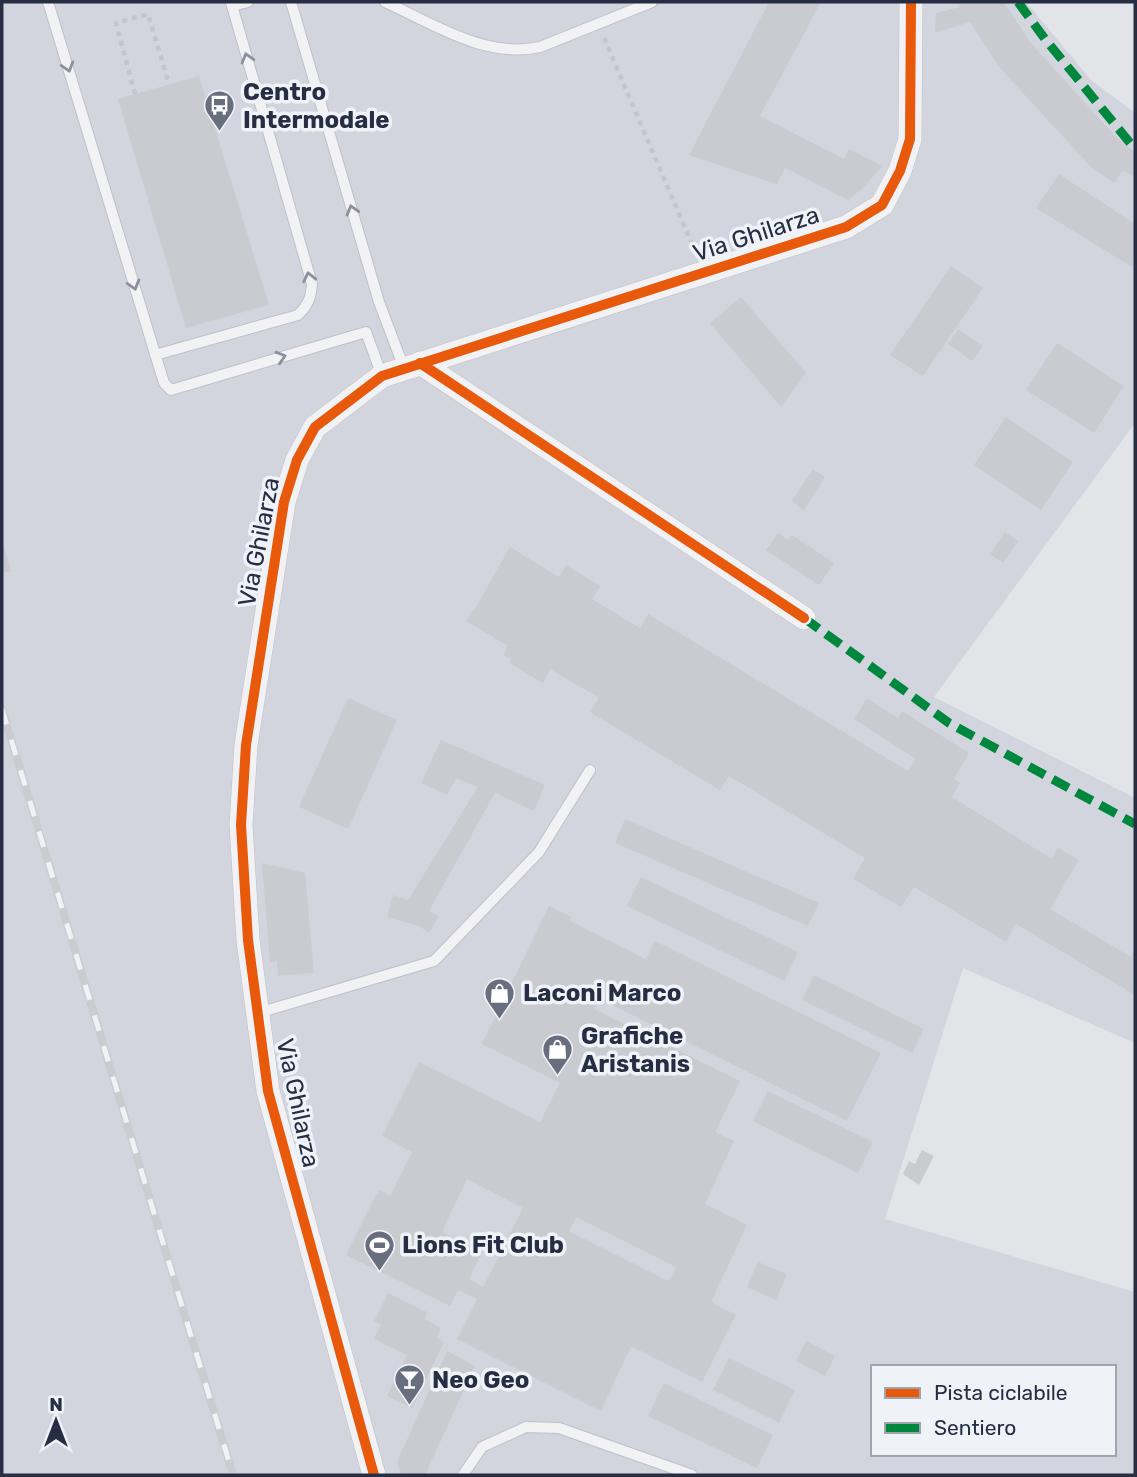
<svg xmlns="http://www.w3.org/2000/svg" width="1137" height="1477" font-family="Rubik,sans-serif">
	<rect width="100%" height="100%" fill="#e2e4e8"/>
	<path fill="#d2d5dd" fill-rule="evenodd" d="M2,2h1024l65,78 44,33v310l-201,274 201,101v245l-172,-75 -78,251 250,73v183h-1133zM873,1367h241v87h-241z"/>
	<g fill="#c9cbd0" fill-rule="evenodd">
		<polygon points="769,2 821,2 760,116 844,159 849,149 882,166 863,188 848,200 785,168 777,184 689,155"/>
		<polygon points="957,2 1004,2 1030,42 1117,138 1135,152 1135,177 1123,170 1114,183 1092,168 1000,68 970,22 935,33 936,13 960,7"/>
		<polygon points="199,76 269,305 186,328 118,99"/>
		<polygon points="1059,174 1135,224 1135,261 1132,267 1036,208"/>
		<polygon points="951,266 983,288 923,376 890,355"/>
		<polygon points="741,297 806,373 781,407 710,323"/>
		<polygon points="958,329 983,346 972,361 948,344"/>
		<polygon points="1057,343 1124,386 1094,433 1026,390"/>
		<polygon points="1006,417 1073,462 1041,510 974,465"/>
		<polygon points="813,469 825,477 804,510 792,501"/>
		<polygon points="1005,532 1018,541 1003,563 990,554"/>
		<polygon points="778,533 788,540 792,535 834,563 819,585 766,550"/>
		<polygon points="2,541 11,571 2,573"/>
		<polygon points="510,547 559,577 566,565 600,586 592,599 640,628 648,614 908,771 916,759 854,719 867,698 898,718 902,711 969,753 954,779 960,783 952,797 1052,859 1058,848 1079,860 1050,909 1131,957 1135,948 1135,995 1016,924 1006,942 914,887 901,907 853,879 865,858 729,776 720,790 590,712 599,698 550,669 543,683 509,663 511,659 503,655 508,646 466,621 474,608 475,609"/>
		<polygon points="348,698 397,720 348,829 299,807"/>
		<polygon points="441,740 545,785 534,811 495,793 429,911 439,916 429,933 419,926 387,917 393,895 408,900 478,787 456,778 447,795 421,783"/>
		<polygon points="625,819 819,903 808,926 615,843"/>
		<polygon points="262,863 305,873 314,973 278,976 277,961 270,962"/>
		<polygon points="641,877 798,952 784,981 627,906"/>
		<path d="M549,906l23,11 -2,4 76,38 9,-18 226,112 -34,68 -247,-122 -6,10 146,72 -25,51 19,9 -29,63 42,21 -36,77 25,13 -34,67 -71,-36 -30,65 -144,-72 20,-40 -19,-9 -8,16 -104,-51 29,-58 5,-7 10,6 22,-44 -30,-16 37,-74 121,60 20,-39 -78,-39zM467,1179l56,29 -40,79 -14,-8 13,-27 -40,-20zM576,1217l100,50 -7,14 -100,-50z"/>
		<polygon points="814,975 924,1029 912,1053 802,1000"/>
		<polygon points="768,1091 873,1142 858,1173 753,1121"/>
		<polygon points="922,1150 934,1156 919,1185 903,1174 909,1161 915,1164"/>
		<polygon points="758,1262 787,1274 776,1300 747,1287"/>
		<polygon points="388,1293 427,1312 425,1319 441,1328 436,1338 444,1342 412,1408 387,1396 407,1355 374,1339 381,1325 374,1321"/>
		<polygon points="806,1341 835,1356 825,1376 796,1361"/>
		<polygon points="447,1351 475,1366 425,1475 401,1475 397,1462"/>
		<polygon points="729,1358 795,1390 779,1423 713,1390"/>
		<polygon points="664,1383 773,1435 757,1468 648,1416"/>
	</g>
	<g fill="none" stroke-linecap="round" stroke-linejoin="round">
		<defs>
			<g id="lane">
				<polyline points="48,2 164,383 171,390 366,332 382,376"/>
				<polyline points="291,2 379,302 404,368"/>
				<path d="M385,2c49,22 100,57 155,45l112,-45"/>
				<polyline points="232,6 248,2"/>
				<path d="M155,355l143,-40c10,-10 13,-17 14,-31l-81,-282"/>
				<polyline points="258,1013 434,961 539,852 590,770"/>
				<polyline points="463,1475 482,1447 526,1427 559,1428 692,1475"/>
			</g>
			<g id="street">
				<polyline points="420,363 804,618"/>
				<polyline points="374,1475 268,1091 248,940 241,825 246,745 284,502 297,460 315,427 382,376 846,227 882,205 900,171 910,139 911,2"/>
			</g>
		</defs>
		<use href="#lane" stroke="#bfc1c6" stroke-width="12"/>
		<use href="#street" stroke="#bfc1c6" stroke-width="24"/>
		<g stroke="#c4c5cb" stroke-width="4.5" stroke-dasharray="5 5" stroke-linecap="butt">
			<polyline points="604,38 692,244"/>
			<polyline points="135,94 116,23 148,14 169,84"/>
		</g>
		<use href="#lane" stroke="#f2f2f4" stroke-width="10"/>
		<use href="#street" stroke="#f2f2f4" stroke-width="23"/>
		<defs>
			<polyline id="rail" points="2,709 233,1475"/>
		</defs>
		<use href="#rail" stroke="#cbcccf" stroke-width="8"/>
		<use href="#rail" stroke="#eff2f7" stroke-width="5" stroke-dasharray="16" stroke-linecap="butt"/>
		<g stroke="#00873e" stroke-width="9" stroke-dasharray="18 9" stroke-linecap="butt">
			<polyline points="1018,2 1045,39 1135,149"/>
			<polyline points="804,618 949,723 1135,824"/>
		</g>
		<defs>
			<g id="cycleway">
				<polyline points="420,363 804,618"/>
				<polyline points="374,1475 268,1091 248,940 241,825 246,745 284,502 297,460 315,427 382,376 846,227 882,205 900,171 910,139 911,2"/>
			</g>
		</defs>
		<use href="#cycleway" stroke="#eff2f7" stroke-width="15"/>
		<use href="#cycleway" stroke="#e8590c" stroke-width="10"/>
	</g>
	<defs><path id="oneway-chevron" d="M-2-3.5L2.5 0L-2 3.5" fill="none" stroke-width="1.6" stroke-linecap="round" stroke-linejoin="round" transform="scale(1.75)"/></defs>
	<g stroke="#8c909c">
		<use href="#oneway-chevron" transform="translate(247 58) rotate(-106)"/>
		<use href="#oneway-chevron" transform="translate(68 67) rotate(73)"/>
		<use href="#oneway-chevron" transform="translate(352 210) rotate(-106)"/>
		<use href="#oneway-chevron" transform="translate(309 277) rotate(-102)"/>
		<use href="#oneway-chevron" transform="translate(134 285) rotate(73)"/>
		<use href="#oneway-chevron" transform="translate(281 357) rotate(-17)"/>
	</g>
	<defs>
		<symbol id="bus-pin" viewBox="-11 -11 22 30"><path d="M0 17L-7.5 6A9.5 9.5 0 1 1 7.5 6Z" fill="#686e7d" stroke="#eff2f7"/><path d="M-5-6H5V4H4V6H2V4H-2V6H-4V4H-5ZM-3.5-4V0h7V-4ZM-3.5 1.2v1.5H-2V1.2ZM2 1.2v1.5H3.5V1.2Z" fill="#fff"/></symbol>
		<symbol id="shop-pin" viewBox="-11 -11 22 30"><path d="M0 17L-7.5 6A9.5 9.5 0 1 1 7.5 6Z" fill="#686e7d" stroke="#eff2f7"/><path d="M-5-2.5h2.3a2.7 3.5 0 0 1 5.4 0H5L5.5 6h-11ZM-1.5-2.5h3a1.5 2.3 0 0 0-3 0Z" fill="#fff"/></symbol>
		<symbol id="stadium-pin" viewBox="-11 -11 22 30"><path d="M0 17L-7.5 6A9.5 9.5 0 1 1 7.5 6Z" fill="#686e7d" stroke="#eff2f7"/><path d="M0-5a6.5 5 0 1 0 0 10a6.5 5 0 1 0 0-10ZM-3.5-1.8h7v3.6h-7Z" fill="#fff"/></symbol>
		<symbol id="bar-pin" viewBox="-11 -11 22 30"><path d="M0 17L-7.5 6A9.5 9.5 0 1 1 7.5 6Z" fill="#686e7d" stroke="#eff2f7"/><path d="M-6-5H6L.8 .8V4.5H3.5V6h-7V4.5H-.8V.8Z" fill="#fff"/></symbol>
	</defs>
	<g fill-rule="evenodd">
		<use href="#bus-pin" x="202" y="88" width="35" height="47"/>
		<use href="#shop-pin" x="482" y="976" width="35" height="47"/>
		<use href="#shop-pin" x="540" y="1032" width="35" height="47"/>
		<use href="#stadium-pin" x="362" y="1228" width="35" height="47"/>
		<use href="#bar-pin" x="392" y="1362" width="35" height="47"/>
	</g>
	<g text-anchor="middle" stroke-width="7" stroke-linejoin="round" paint-order="stroke">
		<g font-size="24" font-weight="bold" fill="#272e43" stroke="#eff2f7" text-anchor="start">
			<text x="243" y="100">Centro<tspan x="243" dy="28">Intermodale</tspan></text>
			<text x="523" y="1001">Laconi Marco</text>
			<text x="581" y="1044">Grafiche<tspan x="581" dy="28">Aristanis</tspan></text>
			<text x="402" y="1253">Lions Fit Club</text>
			<text x="432" y="1388">Neo Geo</text>
		</g>
		<g font-size="24" fill="#272e43" stroke="#eff2f7">
			<text transform="translate(756 234) rotate(-18)" y="8">Via Ghilarza</text>
			<text transform="translate(259 542) rotate(-79)" y="8">Via Ghilarza</text>
			<text transform="translate(298 1103) rotate(78)" y="8">Via Ghilarza</text>
		</g>
	</g>
	<rect width="1137" height="1477" fill="none" stroke="#272e43" stroke-width="7"/>
	<rect x="871" y="1365" width="245" height="91" fill="#eff2f7" stroke="#9fa4af" stroke-width="2"/>
	<rect x="885" y="1388" width="35" height="10" fill="#e8590c" stroke="#9fa4af" stroke-width="2"/>
	<text x="934" y="1400" font-size="21" fill="#272e43">Pista ciclabile</text>
	<rect x="885" y="1423" width="35" height="10" fill="#00873e" stroke="#9fa4af" stroke-width="2"/>
	<text x="934" y="1435" font-size="21" fill="#272e43">Sentiero</text>
	<g transform="translate(56 1421)" stroke="#eff2f7" stroke-width="5" paint-order="stroke">
	<path d="M0-5L12 26L0 18L-12 26Z" fill="#272e43"/>
	<text y="-10" font-size="19" font-weight="bold" text-anchor="middle" fill="#272e43">N</text>
	</g>
</svg>
